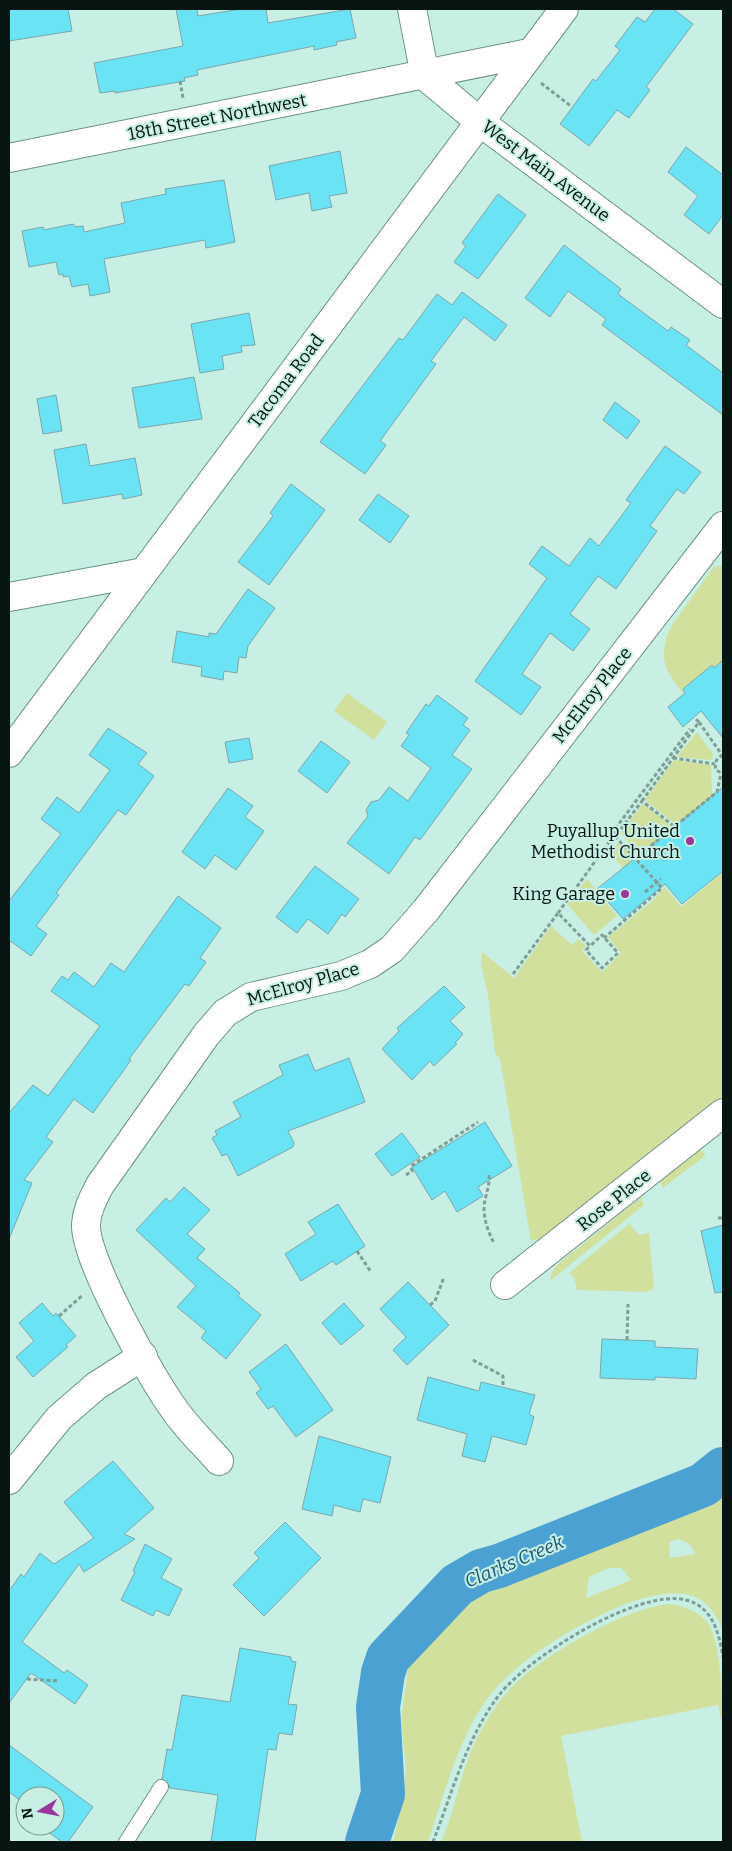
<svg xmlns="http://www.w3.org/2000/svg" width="732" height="1851" font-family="Bitter,serif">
	<rect width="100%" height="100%" fill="#c7efe4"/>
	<g fill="#d2e09d" fill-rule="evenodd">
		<path d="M723,566v94l-9,8 -2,-3 -29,24 1,5c-20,-24 -26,-36 -14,-66l40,-56 4,-5z"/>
		<polygon points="347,693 387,722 374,740 334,711"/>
		<polygon points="697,732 713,754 712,760 677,757"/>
		<polygon points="674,760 711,765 712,796 676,825 645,800"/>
		<polygon points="643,803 673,828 639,856 621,833"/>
		<polygon points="620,842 653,883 643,890 608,851"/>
		<polygon points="723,872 723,1096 546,1237 531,1241 500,1059 495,1053 488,996 481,963 482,952 514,978 551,926 572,945 578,939 586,946 582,951 602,972 621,953 608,937 651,902 665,887 681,907"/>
		<polygon points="587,879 617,916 594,935 567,904"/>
		<polygon points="700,1149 706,1155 663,1188 660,1182"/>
		<polygon points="641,1197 644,1205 550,1281 552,1272 558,1264"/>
		<polygon points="629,1224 639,1235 649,1233 654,1288 647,1292 577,1290 574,1277 569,1273"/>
		<path d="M723,1493v139c-5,-17 -18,-35 -38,-38 -53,-8 -157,57 -191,96 -33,39 -50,104 -66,152h-35l9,-37 4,-37 -5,-48 8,-60 29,-32 42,-38 228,-95zM678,1539c8,2 15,7 17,15l-25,4 -1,-16zM609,1568h12l10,12 -45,18 3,-21z"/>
		<path d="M669,1604c14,2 29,7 38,18 14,18 16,82 16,106l-5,-23 -157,31 21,106h-141c15,-33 19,-71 36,-104 9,-17 20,-35 34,-50 30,-32 114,-80 158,-84z"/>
	</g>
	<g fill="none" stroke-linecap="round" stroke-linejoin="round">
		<polyline stroke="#4ca1d3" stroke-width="44" points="367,1842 383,1794 378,1707 383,1673 388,1658 457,1585 481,1571 499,1566 703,1485 723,1469"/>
	</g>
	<g fill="#6ae3f4" stroke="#7ea6ac">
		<polygon points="9,9 68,9 72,31 9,41"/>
		<polygon points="176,9 197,9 198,16 241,9 266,9 268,23 350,9 356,38 336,42 337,45 314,50 314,46 197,70 198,75 184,78 185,81 115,93 115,91 100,93 94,63 183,46"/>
		<polygon points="655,9 673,9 693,24 646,87 650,90 629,118 617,110 589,146 560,124 593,79 596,81 620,50 615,46 637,17 645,22"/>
		<polygon points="686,147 723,175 723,215 709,234 684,215 698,196 668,172"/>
		<polygon points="340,151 347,193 329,196 332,207 312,211 309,193 276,200 269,166"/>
		<polygon points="224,180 235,242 206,248 205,240 104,259 110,292 90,296 88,284 72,287 69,276 63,277 63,274 59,275 56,262 29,267 22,231 43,227 44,230 73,224 76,227 83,226 84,232 125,223 121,203 166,194 165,189"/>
		<polygon points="498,194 526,215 478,279 454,262 466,246 462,243"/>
		<polygon points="564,245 621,289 618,294 668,331 671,327 690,340 686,345 723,373 723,415 602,325 606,319 568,291 550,317 525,298"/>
		<polygon points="462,292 507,325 495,341 464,317 431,361 436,364 380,441 386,445 365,474 320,442 399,338 403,340 437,294 452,305"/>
		<polygon points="249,313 255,345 241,346 242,352 222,356 224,369 200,373 191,324"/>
		<polygon points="194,377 202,419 139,428 132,388"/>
		<polygon points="56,395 62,431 43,434 37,399"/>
		<polygon points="615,402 640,421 627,439 603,420"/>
		<polygon points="86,444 90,466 135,458 142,495 123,499 122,494 63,504 54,450"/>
		<polygon points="665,446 701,472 684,494 677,489 650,526 657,531 616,589 598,576 570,614 590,629 573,651 550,633 522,674 541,687 521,715 475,681 547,578 529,564 542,546 569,566 590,538 599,546 631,503 626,500"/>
		<polygon points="291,484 325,510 269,585 238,562 273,516 270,513"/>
		<polygon points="378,494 409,516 390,543 359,520"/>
		<polygon points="248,589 275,608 248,646 246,658 239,657 237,673 224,671 223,680 201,676 202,667 172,662 177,631 209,637 209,633 216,634"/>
		<polygon points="723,660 723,738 701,711 683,727 668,707 685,693 683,689 712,665 714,668"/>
		<polygon points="437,695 468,718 463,725 470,730 452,755 472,769 420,840 415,837 389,874 347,843 368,816 366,810 371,802 379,800 389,787 408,801 431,768 401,746 409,735 406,733 426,704 429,706"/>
		<polygon points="108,728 147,753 138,764 154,776 126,815 118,810 56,893 59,895 36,926 47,934 31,956 9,940 9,901 61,834 41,819 57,797 79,813 110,770 89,755"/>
		<polygon points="249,738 253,759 229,763 225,742"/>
		<polygon points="321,741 350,762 327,793 298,771"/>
		<polygon points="723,787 723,871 682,904 665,884 623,919 597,889"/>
		<polygon points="228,788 253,806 245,817 264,831 236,870 215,855 205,869 182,852"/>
		<polygon points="315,866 359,899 345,917 342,914 328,934 308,919 297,933 276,917"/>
		<polygon points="178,896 221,928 200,958 206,962 189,986 185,984 129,1059 131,1060 93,1113 74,1099 46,1137 53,1142 24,1180 32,1183 9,1239 9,1113 33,1085 48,1096 100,1026 51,991 62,976 68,980 74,972 94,987 111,963 124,972"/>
		<polygon points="444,986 465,1007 450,1021 463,1034 455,1043 457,1044 434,1066 430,1061 412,1080 382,1049 399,1031 397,1028"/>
		<polygon points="308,1054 315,1071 349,1058 365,1102 288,1131 294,1143 293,1147 238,1176 227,1154 222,1156 212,1138 217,1135 215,1131 241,1117 233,1102 283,1075 279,1065"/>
		<polygon points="485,1122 512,1166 478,1187 483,1196 457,1212 445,1191 432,1200 412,1167"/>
		<polygon points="402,1133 420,1157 392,1176 375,1154"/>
		<polygon points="184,1187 210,1210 187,1234 205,1249 197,1258 240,1293 238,1296 261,1315 226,1359 201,1338 206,1331 177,1307 196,1286 136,1230 166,1198 170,1202"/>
		<polygon points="338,1204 365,1246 336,1265 333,1261 301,1281 285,1254 316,1234 308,1222"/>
		<polygon points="723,1225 723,1292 715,1293 701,1231"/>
		<polygon points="408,1282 449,1325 407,1365 393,1350 406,1337 380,1309"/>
		<polygon points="42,1303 53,1316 56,1313 76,1336 66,1345 68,1347 33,1377 16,1357 34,1341 19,1323"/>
		<polygon points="344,1303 364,1326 341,1345 322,1323"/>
		<polygon points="602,1339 655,1341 655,1347 698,1349 696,1379 655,1377 655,1380 600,1378"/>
		<polygon points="286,1344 333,1410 296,1437 273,1406 268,1409 256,1393 261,1389 249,1372"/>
		<polygon points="428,1377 479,1391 481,1382 535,1395 529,1414 534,1417 526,1445 492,1436 485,1462 462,1456 467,1434 417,1420"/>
		<polygon points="319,1436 391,1457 380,1503 363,1499 360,1512 334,1505 332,1516 302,1509"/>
		<polygon points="113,1461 154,1508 124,1534 135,1539 84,1572 79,1564 22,1642 64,1673 67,1670 88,1685 75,1704 31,1673 9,1703 9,1591 21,1574 24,1577 40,1553 54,1564 94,1538 64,1502"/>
		<polygon points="285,1522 321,1558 264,1616 233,1585 259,1558 254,1553"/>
		<polygon points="145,1544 172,1559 161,1578 182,1589 169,1616 156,1610 153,1616 121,1600 135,1572 133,1571"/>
		<polygon points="240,1648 291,1657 291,1661 296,1662 288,1704 297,1705 292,1735 279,1733 276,1750 268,1749 255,1842 211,1842 218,1795 170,1788 168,1783 162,1779 167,1749 172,1750 182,1695 230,1702"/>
		<polygon points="9,1745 93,1807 68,1842 62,1842 43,1828 45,1826 55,1826 55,1796 25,1796 25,1804 9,1792"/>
	</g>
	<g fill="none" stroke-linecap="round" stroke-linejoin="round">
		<defs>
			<polyline id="lane" points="126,1842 161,1787"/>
			<g id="street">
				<polyline points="412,9 425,76 480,122 723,304"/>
				<polyline points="9,158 529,53"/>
				<polyline points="9,597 144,572"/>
				<polyline points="9,753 564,9"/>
				<polyline points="505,1285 723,1113"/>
				<path d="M219,1461c-15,-17 -32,-33 -45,-52 -22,-30 -90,-150 -88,-185 1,-15 7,-25 14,-39l106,-150 19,-22 26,-16 90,-21 29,-12 22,-15 34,-39 297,-384"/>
				<polyline points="9,1480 59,1418 96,1386 143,1356"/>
			</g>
		</defs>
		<use href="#lane" stroke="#6d9289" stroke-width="16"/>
		<use href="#street" stroke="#6d9289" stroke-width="30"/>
		<g stroke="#809e96" stroke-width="3" stroke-dasharray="4 2.5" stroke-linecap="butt">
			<polyline points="180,81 183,98"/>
			<polyline points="541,83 572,107"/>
			<polyline points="699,722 722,755"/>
			<path d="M723,755c-7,3 -9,8 -7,15l7,4"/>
			<polyline points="673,758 715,764"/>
			<polyline points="642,801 699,722 694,718"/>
			<polyline points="621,829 642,801 675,827"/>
			<polyline points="614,835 615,829 690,729"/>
			<polyline points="641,854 717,792 721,774"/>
			<polyline points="645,892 661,879"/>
			<polyline points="558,913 614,835 662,888 604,938"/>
			<polyline points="513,974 558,913 590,946 602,935 618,953 602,968 586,950 590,946"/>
			<polyline points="406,1175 412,1171 411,1166 478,1122"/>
			<path d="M489,1175c1,12 -4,20 -5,32 0,13 4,25 10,36"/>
			<polyline points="718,1218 723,1218"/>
			<polyline points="357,1251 371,1272"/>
			<polyline points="430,1305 435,1301 444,1277"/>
			<polyline points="59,1316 83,1295"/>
			<polyline points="627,1340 628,1304"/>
			<polyline points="473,1360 503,1376 503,1386"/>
			<polyline points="27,1679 59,1681"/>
			<path d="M433,1842c19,-49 34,-106 67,-148 29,-37 138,-106 186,-94 27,7 33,33 37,57"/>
		</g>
		<use href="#lane" stroke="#fff" stroke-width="14"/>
		<use href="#street" stroke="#fff" stroke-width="28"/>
	</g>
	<g fill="#9a379d" stroke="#c7efe4" stroke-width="2">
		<circle cx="690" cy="841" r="5"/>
		<circle cx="625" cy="894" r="5"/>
	</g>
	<g text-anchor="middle" stroke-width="4" stroke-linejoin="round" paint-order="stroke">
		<g font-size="18" fill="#071512" stroke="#c7efe4">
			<text transform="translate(217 117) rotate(-11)" y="6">18th Street Northwest</text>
			<text transform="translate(546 171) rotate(37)" y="6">West Main Avenue</text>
			<text transform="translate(286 381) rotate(-53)" y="6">Tacoma Road</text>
			<text transform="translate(592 695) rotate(-52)" y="6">McElroy Place</text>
			<text transform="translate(303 984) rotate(-16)" y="6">McElroy Place</text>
			<text transform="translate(614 1200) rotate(-38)" y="6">Rose Place</text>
		</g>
		<g font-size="18" fill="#071512" stroke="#c7efe4" text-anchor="end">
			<text x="680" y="837">Puyallup United<tspan x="680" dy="21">Methodist Church</tspan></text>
			<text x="615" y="900">King Garage</text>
		</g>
		<g font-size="19" font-style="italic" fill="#18587a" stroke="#c7efe4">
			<text transform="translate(514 1561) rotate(-23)" y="7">Clarks Creek</text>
		</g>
	</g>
	<rect width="732" height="1851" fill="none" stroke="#071512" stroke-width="20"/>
	<g transform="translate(40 1811) rotate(260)"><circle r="24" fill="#c7efe4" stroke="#7a9890"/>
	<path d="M0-4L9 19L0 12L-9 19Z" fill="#9a379d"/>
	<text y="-8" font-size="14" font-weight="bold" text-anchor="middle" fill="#071512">N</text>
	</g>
</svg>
